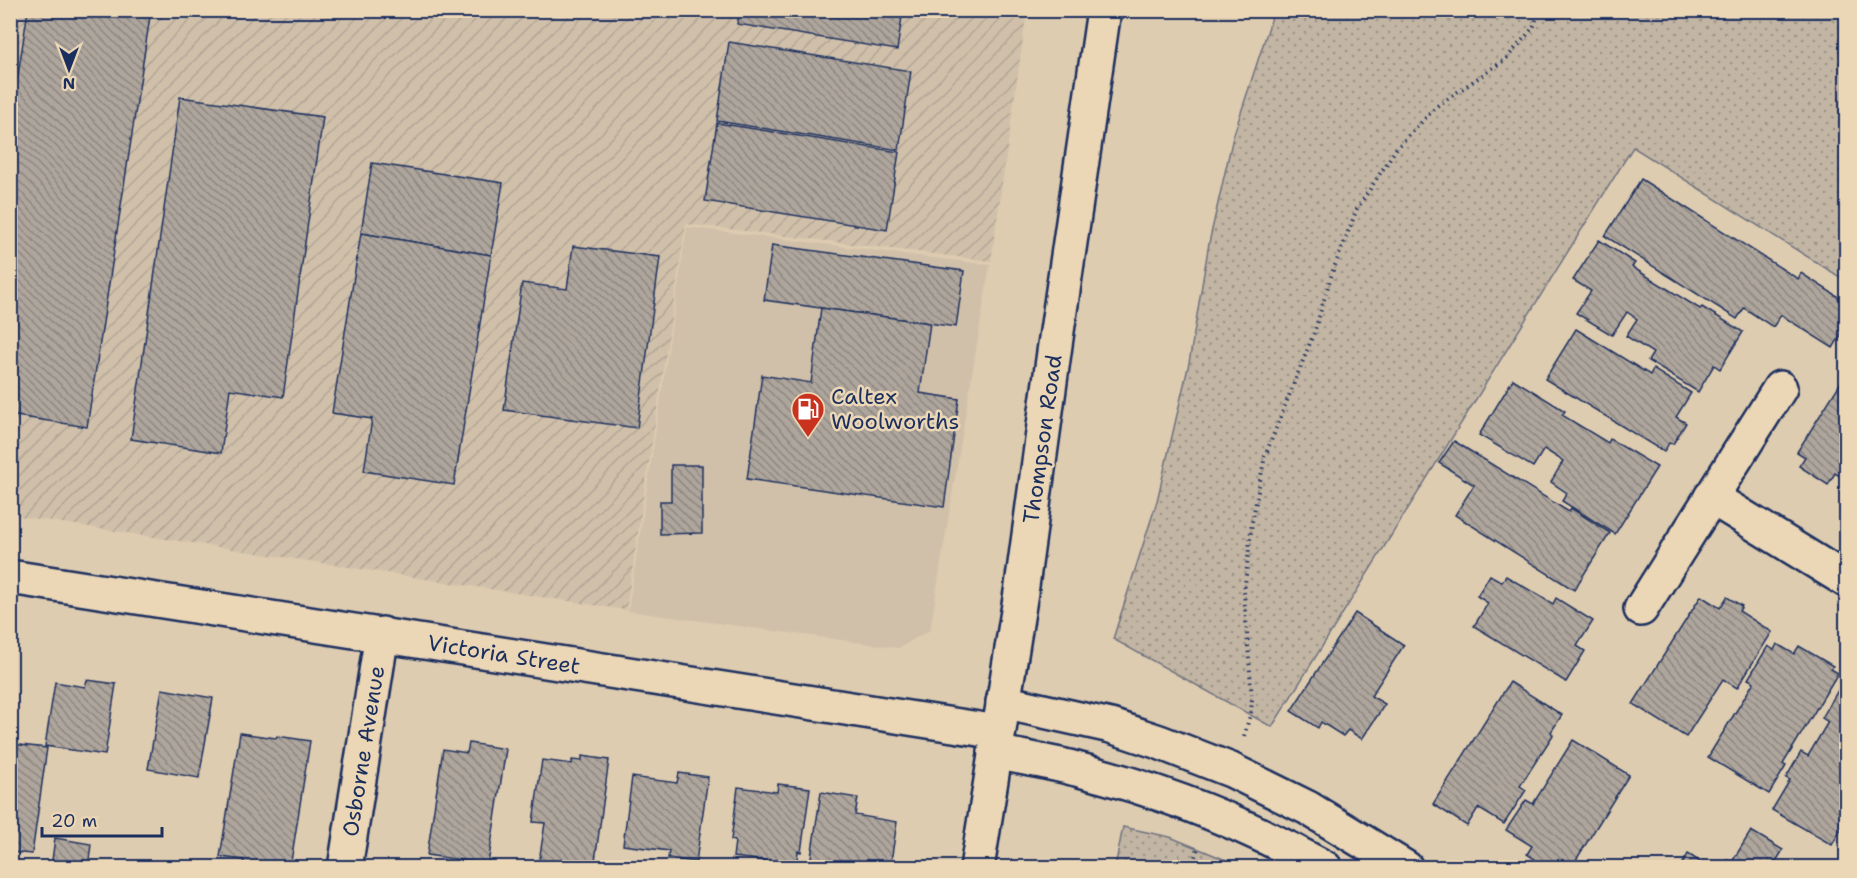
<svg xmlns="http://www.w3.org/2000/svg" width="1857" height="878" font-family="'Shantell Sans',sans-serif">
	<defs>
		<pattern id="industrial-furrows" width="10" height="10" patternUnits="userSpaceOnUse" patternTransform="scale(1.5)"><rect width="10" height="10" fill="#d0c0aa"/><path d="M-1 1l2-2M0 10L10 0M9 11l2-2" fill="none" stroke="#b2a595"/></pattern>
		<pattern id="grass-dots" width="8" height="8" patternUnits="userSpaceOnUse" patternTransform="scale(1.5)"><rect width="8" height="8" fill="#c2b5a3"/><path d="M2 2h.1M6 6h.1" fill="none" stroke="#9d9488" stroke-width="1.8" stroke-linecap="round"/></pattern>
		<pattern id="building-back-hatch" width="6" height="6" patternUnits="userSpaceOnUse" patternTransform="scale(1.5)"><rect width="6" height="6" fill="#aea59c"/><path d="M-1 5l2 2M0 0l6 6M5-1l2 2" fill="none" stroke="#8d8782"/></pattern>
	</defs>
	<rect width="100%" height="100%" fill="#deccb0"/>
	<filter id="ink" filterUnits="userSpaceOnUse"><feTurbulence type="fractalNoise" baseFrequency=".0167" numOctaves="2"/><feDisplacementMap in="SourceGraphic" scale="12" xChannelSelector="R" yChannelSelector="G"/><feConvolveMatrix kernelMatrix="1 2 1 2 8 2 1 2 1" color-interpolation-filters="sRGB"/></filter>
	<g filter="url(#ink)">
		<polygon fill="#d0c0aa" points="687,227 990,265 930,630 899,648 628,611"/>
		<polygon fill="url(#industrial-furrows)" points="10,11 1027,11 991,261 686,224 626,610 11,515"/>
		<g fill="url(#grass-dots)" stroke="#6e7280" stroke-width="1.5">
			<polygon points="1274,11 1846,11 1846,281 1633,147 1272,727 1113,639 1157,501 1189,363 1209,243 1233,137"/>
			<polygon points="1123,827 1170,837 1243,867 1115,867"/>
		</g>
		<g fill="url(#building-back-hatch)" stroke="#1b2f5e" stroke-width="1.5">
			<polygon points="28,10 151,10 87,427 10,415 10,127"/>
			<polygon points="740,10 903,10 897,50 737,24"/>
			<polygon points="729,42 911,71 899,150 717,121"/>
			<polygon points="180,97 323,117 283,397 230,389 221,453 131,439"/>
			<polygon points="717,123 899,152 887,230 705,201"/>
			<polygon points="372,163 503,183 491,255 361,233"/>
			<polygon points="1641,179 1798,279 1801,273 1846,302 1846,327 1833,348 1781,315 1773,327 1744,308 1737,319 1605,236"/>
			<polygon points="361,233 491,255 454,485 364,471 372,419 332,413"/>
			<polygon points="1599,240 1635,263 1632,267 1700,309 1702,307 1743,332 1720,369 1714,365 1698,392 1648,361 1653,353 1626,336 1637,319 1627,312 1612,335 1576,313 1591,291 1573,280"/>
			<polygon points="772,245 964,271 956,327 764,300"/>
			<polygon points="573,246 660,257 637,428 504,410 522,283 567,289"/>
			<polygon points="821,308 930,323 920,393 959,399 944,507 747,479 762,375 811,383"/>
			<polygon points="1576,329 1650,375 1653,369 1691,393 1676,417 1686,423 1673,444 1669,443 1664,452 1545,379"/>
			<polygon points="1846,374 1846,480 1835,473 1828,485 1799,466 1805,457 1797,452"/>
			<polygon points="1513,379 1565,411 1562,415 1608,443 1610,439 1657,467 1615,534 1562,501 1567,493 1551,482 1563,461 1544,449 1533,467 1479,435"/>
			<polygon points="1454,441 1569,512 1571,508 1610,533 1574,590 1455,515 1474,485 1439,463"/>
			<polygon points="671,465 702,465 702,533 660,534 660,501 671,501"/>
			<polygon points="1490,575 1502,582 1506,576 1553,604 1556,598 1593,621 1577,646 1585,651 1566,682 1474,626 1488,603 1477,596"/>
			<polygon points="1701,596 1720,608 1727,597 1742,606 1739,611 1772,632 1737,688 1723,679 1686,737 1633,704"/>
			<polygon points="1355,613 1404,645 1371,696 1385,704 1362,739 1348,730 1343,736 1321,722 1318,728 1291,711"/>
			<polygon points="1777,644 1794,654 1799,646 1833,666 1831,669 1838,673 1783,764 1786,766 1769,794 1708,757 1754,682 1748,679 1768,646 1774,650"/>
			<polygon points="1845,678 1846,821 1832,845 1772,810 1790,780 1786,778 1801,752 1808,756 1828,722 1822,718"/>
			<polygon points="87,680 116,684 105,755 45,746 55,682 85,687"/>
			<polygon points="1510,682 1562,715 1551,732 1553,735 1520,786 1526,790 1504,824 1478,808 1467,826 1433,804"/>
			<polygon points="162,689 213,698 199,778 148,769"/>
			<polygon points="240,733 276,738 277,736 310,741 290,868 242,868 244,860 220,857"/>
			<polygon points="1573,740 1629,775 1571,868 1548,868 1527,854 1532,846 1506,830 1526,800 1533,804"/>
			<polygon points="469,743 506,749 488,864 427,855 443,749 467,753"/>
			<polygon points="11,744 47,748 32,854 10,852"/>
			<polygon points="582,756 609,760 594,868 538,868 545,823 533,822 542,760 572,764 572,760 582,761"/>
			<polygon points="679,773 708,777 696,862 668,858 669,851 623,845 632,777 677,783"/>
			<polygon points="778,784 810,788 801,852 798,851 796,868 775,868 775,862 733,857 735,841 731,840 738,787 777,792"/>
			<polygon points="821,792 858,798 855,815 897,822 890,868 829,868 810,864"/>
			<polygon points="1751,831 1783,850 1772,868 1723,868 1728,860 1732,862"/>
			<polygon points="55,838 91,844 88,868 51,868"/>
			<polygon points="1688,854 1710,868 1680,868"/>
		</g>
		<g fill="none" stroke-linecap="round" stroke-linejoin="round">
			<defs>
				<g id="minor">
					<polyline points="1711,497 1846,580"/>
					<polyline points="10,577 998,732"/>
					<polyline points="1641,609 1780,388"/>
					<polyline points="1003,702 1111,726 1159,742 1231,770 1308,808 1406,868"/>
					<path d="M995,752c28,6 57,10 85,18 86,22 167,54 245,98"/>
					<polyline points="345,868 382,634"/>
				</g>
				<polyline id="major" points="977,868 1022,586 1055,345 1104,10"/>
			</defs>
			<use href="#minor" stroke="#1b2f5e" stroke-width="38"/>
			<use href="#major" stroke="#1b2f5e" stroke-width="38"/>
			<g stroke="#1b2f5e" stroke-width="4" stroke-dasharray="1.5 4.5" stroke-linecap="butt">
				<polyline points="1244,736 1251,712 1252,699 1244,593 1252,522 1265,456 1314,333 1332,273 1357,209 1396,149 1437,106 1506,59 1533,28 1540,10"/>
				<polyline points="1191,868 1198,848"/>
			</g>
			<use href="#minor" stroke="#ebd6b5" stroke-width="33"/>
			<use href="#major" stroke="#ebd6b5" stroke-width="33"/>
		</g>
	</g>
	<defs>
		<symbol id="fuel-pin" viewBox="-11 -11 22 30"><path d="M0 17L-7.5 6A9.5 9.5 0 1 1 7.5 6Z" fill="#c8321e" stroke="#ebd6b5"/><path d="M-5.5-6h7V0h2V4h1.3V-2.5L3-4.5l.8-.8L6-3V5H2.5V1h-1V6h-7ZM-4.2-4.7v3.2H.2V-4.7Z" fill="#fff"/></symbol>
	</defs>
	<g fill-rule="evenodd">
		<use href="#fuel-pin" x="789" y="390" width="38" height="52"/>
	</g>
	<g text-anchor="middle" stroke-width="5" stroke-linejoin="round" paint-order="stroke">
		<g font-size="22" fill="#1b2f5e" stroke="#ebd6b5" text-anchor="start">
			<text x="831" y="404">Caltex<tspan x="831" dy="25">Woolworths</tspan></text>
		</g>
		<g font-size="22" fill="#1b2f5e" stroke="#ebd6b5">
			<text transform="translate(1042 439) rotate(-82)" y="8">Thompson Road</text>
			<text transform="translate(504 654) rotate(9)" y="8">Victoria Street</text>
			<text transform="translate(363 751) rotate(-81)" y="8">Osborne Avenue</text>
		</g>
	</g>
	<rect width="1857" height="878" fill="none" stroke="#ebd6b5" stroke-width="36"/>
	<rect x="18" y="18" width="1821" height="842" fill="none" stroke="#1b2f5e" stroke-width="2" filter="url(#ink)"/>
	<g transform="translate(69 69) rotate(180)" stroke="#ebd6b5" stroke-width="4.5" paint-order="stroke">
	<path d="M0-4.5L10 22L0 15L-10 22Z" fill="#1b2f5e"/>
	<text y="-9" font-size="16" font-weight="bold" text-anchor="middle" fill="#1b2f5e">N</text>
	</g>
	<path d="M42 827v9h120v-9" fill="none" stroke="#1b2f5e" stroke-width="3"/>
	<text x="51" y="827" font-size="18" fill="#1b2f5e" stroke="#ebd6b5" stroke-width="4.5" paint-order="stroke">20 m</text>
</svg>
